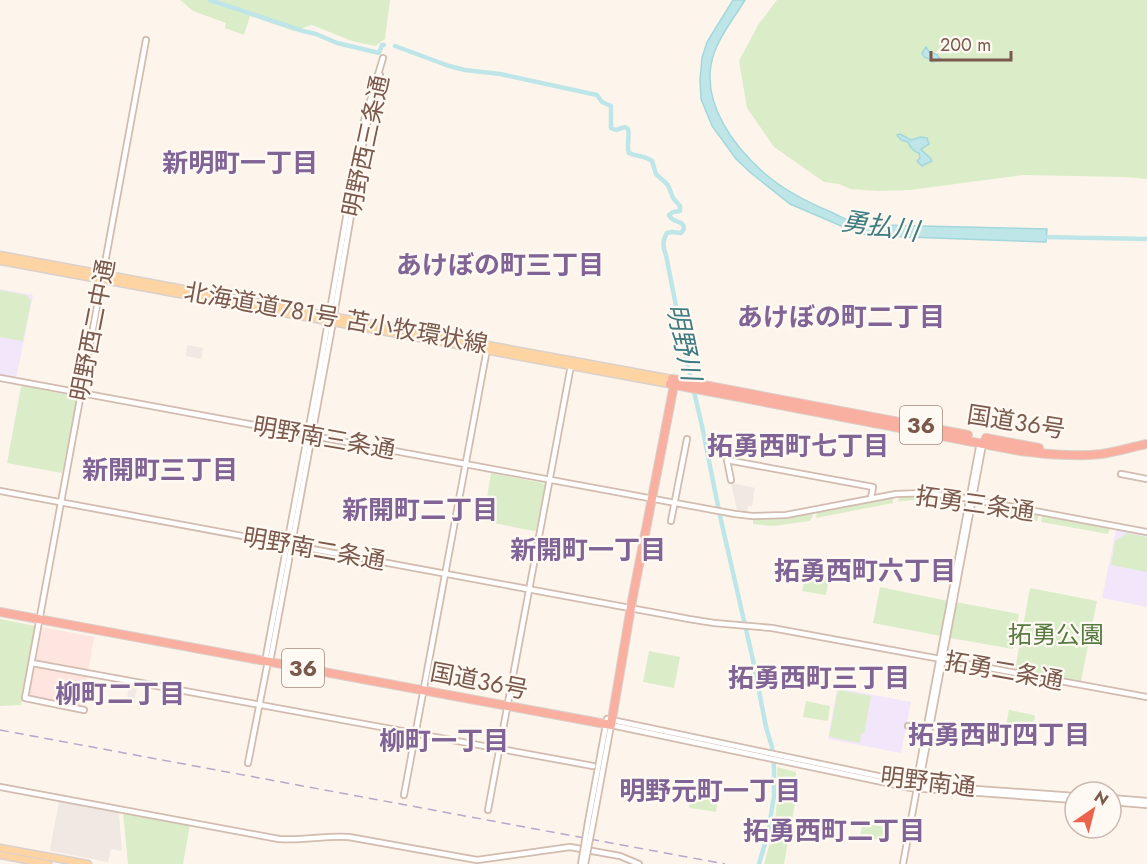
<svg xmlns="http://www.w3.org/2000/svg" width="1147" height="864" font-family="Jost,'Noto Sans JP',sans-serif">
	<rect width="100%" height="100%" fill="#fdf5eb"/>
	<polygon fill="#fee5df" points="42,627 94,637 82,708 29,697"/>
	<g fill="#efe8e3">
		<polygon points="187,345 203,348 201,359 186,356"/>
		<polygon points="731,483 755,488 752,506 748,506 747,512 737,510"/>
		<polygon points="129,685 137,686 134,704 130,703 130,700 127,699"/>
		<polygon points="60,801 118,812 119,814 122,851 111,849 108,862 51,851 50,849 59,802"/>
	</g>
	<g fill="#f2e7fa">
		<polygon points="0,289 33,295 16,379 0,376"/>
		<polygon points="1116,530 1147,535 1147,607 1102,598"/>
		<polygon points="837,688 911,702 901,753 828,739"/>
	</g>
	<g fill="#daedc8">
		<polygon points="180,0 390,0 385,39 375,46 352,41 312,25 294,31 250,16 244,35 225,28 226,23 193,11"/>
		<polygon points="777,0 1147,0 1147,179 1125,177 1023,175 910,190 878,191 850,189 839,184 824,182 774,147 747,108 739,61 758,25"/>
		<polygon points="0,290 26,295 31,301 23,341 0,337"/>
		<polygon points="23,386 74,396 77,398 62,473 7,463 21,387"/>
		<polygon points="491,473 542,483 545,485 536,530 534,531 483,521"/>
		<path d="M913,496l35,3 -1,4c-16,-4 -33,-4 -49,-1l1,-5z"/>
		<polygon points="893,497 893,503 816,518 817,512 869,500"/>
		<polygon points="991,506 1038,514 1038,521 990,512"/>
		<polygon points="811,514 813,515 810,521 773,526 753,524 753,518 773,518"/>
		<polygon points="1044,515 1108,527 1110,529 1108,534 1041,522 1042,516"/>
		<polygon points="1127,533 1147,537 1147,572 1111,565 1115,541"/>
		<polygon points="806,573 829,578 826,595 802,591"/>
		<polygon points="880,587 948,601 941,636 873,623"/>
		<polygon points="1030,588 1097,601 1081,681 1015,669"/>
		<polygon points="956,602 1019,614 1013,649 950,638"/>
		<polygon points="0,619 35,626 21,705 0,706"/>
		<polygon points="649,651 680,657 674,688 643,682"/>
		<polygon points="838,690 871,696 864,734 861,733 860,743 829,737"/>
		<polygon points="806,701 830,706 828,720 827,721 803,717"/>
		<polygon points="1009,710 1034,715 1035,716 1032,730 1006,725"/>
		<polygon points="777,767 796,772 797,792 784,864 764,864 774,828 778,794"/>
		<polygon points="692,794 717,799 718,800 716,812 690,808 689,807 691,795"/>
		<polygon points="123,813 190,825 183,864 128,864"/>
		<polygon points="863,823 890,828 888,840 887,841 862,837 860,835"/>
	</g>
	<g fill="#bee6e9" stroke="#a3d7db" stroke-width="1.5">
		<path d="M733,0h12c-12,20 -30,41 -34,65 -7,41 23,81 52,107 19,17 44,30 68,40 8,4 17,9 25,11 8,1 16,1 23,2l168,4 -1,13 -167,-6 -19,-2 -70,-30 -39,-31 -15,-14 -24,-33 -11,-27 -1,-19 2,-22 5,-16z"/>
		<polygon points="926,47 930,53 937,54 938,57 943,60 932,62 929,59 924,57 922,53"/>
		<path d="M900,134l11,6 10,-3 6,1 2,6 -8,5c3,5 9,7 11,12l-10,5 -5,-5 3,-3 -1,-5c-6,-2 -9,-5 -11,-11l-7,-2 -4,-5z"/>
	</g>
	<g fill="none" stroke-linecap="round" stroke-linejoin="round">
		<g stroke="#bee6e9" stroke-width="4.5">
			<polyline points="210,0 303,31 316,34 337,43 379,53 382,45 384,45"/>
			<path d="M395,46l54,20 16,4 35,4 97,21 5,7 9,4v22l5,2 9,-3 3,2c2,8 -2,17 1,24 8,4 16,2 23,8l4,13 12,11 5,13 7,8v5l-7,1 -4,3c3,9 15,4 15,14l-3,4 -9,-1 -5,1c-5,8 -4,14 -1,22l20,102 16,69 18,90 33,144 13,67 6,20 2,21v28l-6,37 -9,31"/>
			<polyline points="1043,237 1147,239"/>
		</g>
		<defs>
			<g id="minor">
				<polyline points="0,378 735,514 752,516 786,515 896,494 925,493 965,498 1147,532"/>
				<polyline points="1121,474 1147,479"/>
				<polyline points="731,480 727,460 873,487 871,498"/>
				<polyline points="0,491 689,619 714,623 772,628 1147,697"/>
				<polyline points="671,521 687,439"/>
				<polyline points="268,661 271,657 332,327 365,133 380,75"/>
				<polyline points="32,663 593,766"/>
				<polyline points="84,710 25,698 146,40"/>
				<polyline points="908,726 929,730"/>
				<polyline points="248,763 268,661 266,657 267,651 320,368 361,131 383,58"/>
				<polyline points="919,786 983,444"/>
				<path d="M0,787l279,52c24,2 47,-4 70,-2l128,23 93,-13 50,9 19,8"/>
				<polyline points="404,795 487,349"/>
				<polyline points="1111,798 1147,801"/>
				<polyline points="1111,802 1147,805"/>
				<polyline points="488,810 571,365"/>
				<polyline points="588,822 607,719 916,784 948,787 1075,796"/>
				<polyline points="593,823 611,725 911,788 1075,800"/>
				<polyline points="581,864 583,853"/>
				<polyline points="585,864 587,854"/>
				<polyline points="903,864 917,788 917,779 980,442"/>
			</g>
			<g id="major">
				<polyline points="0,255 672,379"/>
				<polyline points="0,261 669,384"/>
				<polyline points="0,848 88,864"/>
				<polyline points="0,855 48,864"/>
			</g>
			<g id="highway">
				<polyline points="672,379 968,435"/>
				<path d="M670,384l350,67c27,3 53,6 81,3 15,-2 31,-7 46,-10"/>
				<polyline points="986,438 1039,448"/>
				<polyline points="0,612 611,725 632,601 674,385 672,379"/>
			</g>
		</defs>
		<use href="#minor" stroke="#d2bbaf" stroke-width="8"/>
		<use href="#major" stroke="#dad1cd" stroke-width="9"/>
		<use href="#highway" stroke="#dad1cd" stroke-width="10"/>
		<use href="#minor" stroke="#fff" stroke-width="4.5"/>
		<use href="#major" stroke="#fdd4a2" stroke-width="6"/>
		<use href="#highway" stroke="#f9b0a0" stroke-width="8"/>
		<polyline stroke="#b7a7ca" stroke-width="1.5" stroke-dasharray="9 6" stroke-linecap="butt" points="0,730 725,864"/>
		<defs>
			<g id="minor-bridge">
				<polyline points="583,853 588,822"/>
				<polyline points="587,854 593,823"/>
			</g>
		</defs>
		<use href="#minor-bridge" stroke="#d2bbaf" stroke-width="8" stroke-linecap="butt"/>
		<use href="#minor-bridge" stroke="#fff" stroke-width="4.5"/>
	</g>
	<g text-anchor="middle" stroke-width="4.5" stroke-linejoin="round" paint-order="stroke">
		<g fill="#fff9f3" stroke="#a3897e" stroke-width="1.5">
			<rect x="900" y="406" width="42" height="38" rx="4.5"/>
			<rect x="282" y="649" width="42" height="38" rx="4.5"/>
		</g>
		<g font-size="22" font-weight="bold" fill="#7b594c">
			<text x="921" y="433">36</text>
			<text x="303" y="676">36</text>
		</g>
		<g font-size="24" fill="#7b594c" stroke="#fff9f3">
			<text transform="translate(366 146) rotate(-78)" y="8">明野西三条通</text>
			<text transform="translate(336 318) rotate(10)" y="8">北海道道781号 苫小牧環状線</text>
			<text transform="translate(93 330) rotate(-79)" y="8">明野西二中通</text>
			<text transform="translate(1016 422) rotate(9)" y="8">国道36号</text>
			<text transform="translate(324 438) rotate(10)" y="8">明野南三条通</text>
			<text transform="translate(975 504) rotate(8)" y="8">拓勇三条通</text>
			<text transform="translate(314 549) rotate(10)" y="8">明野南二条通</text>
			<text transform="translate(1004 671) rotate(10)" y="8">拓勇二条通</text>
			<text transform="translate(479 681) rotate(11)" y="8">国道36号</text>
			<text transform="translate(928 782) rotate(7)" y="8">明野南通</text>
		</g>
		<g font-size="24" fill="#567a40" stroke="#fff9f3">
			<text x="1056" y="643">拓勇公園</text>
		</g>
		<g font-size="26" font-weight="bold" fill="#816496" stroke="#fff9f3">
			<text x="240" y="172">新明町一丁目</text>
			<text x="500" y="274">あけぼの町三丁目</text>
			<text x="841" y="326">あけぼの町二丁目</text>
			<text x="798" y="455">拓勇西町七丁目</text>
			<text x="160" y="479">新開町三丁目</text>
			<text x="420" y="519">新開町二丁目</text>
			<text x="588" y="559">新開町一丁目</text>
			<text x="865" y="580">拓勇西町六丁目</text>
			<text x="819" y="687">拓勇西町三丁目</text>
			<text x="120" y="703">柳町二丁目</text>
			<text x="999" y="744">拓勇西町四丁目</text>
			<text x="444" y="750">柳町一丁目</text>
			<text x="710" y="800">明野元町一丁目</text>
			<text x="834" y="840">拓勇西町二丁目</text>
		</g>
		<g font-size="26" font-style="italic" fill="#3e7b80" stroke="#fff9f3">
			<text transform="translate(880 226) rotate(8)" y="9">勇払川</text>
			<text transform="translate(684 342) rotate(78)" y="9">明野川</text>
		</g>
	</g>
	<g transform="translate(1093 810) rotate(35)"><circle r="28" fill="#fff9f3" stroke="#cab9b0" stroke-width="1.5"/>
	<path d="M0-4.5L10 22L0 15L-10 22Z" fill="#eb634d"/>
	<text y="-9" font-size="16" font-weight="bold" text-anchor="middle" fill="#7b594c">N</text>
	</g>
	<path d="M931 51v9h80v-9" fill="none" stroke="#7b594c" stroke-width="3"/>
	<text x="940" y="51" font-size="18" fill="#7b594c" stroke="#fff9f3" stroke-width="4.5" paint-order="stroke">200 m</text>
</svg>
